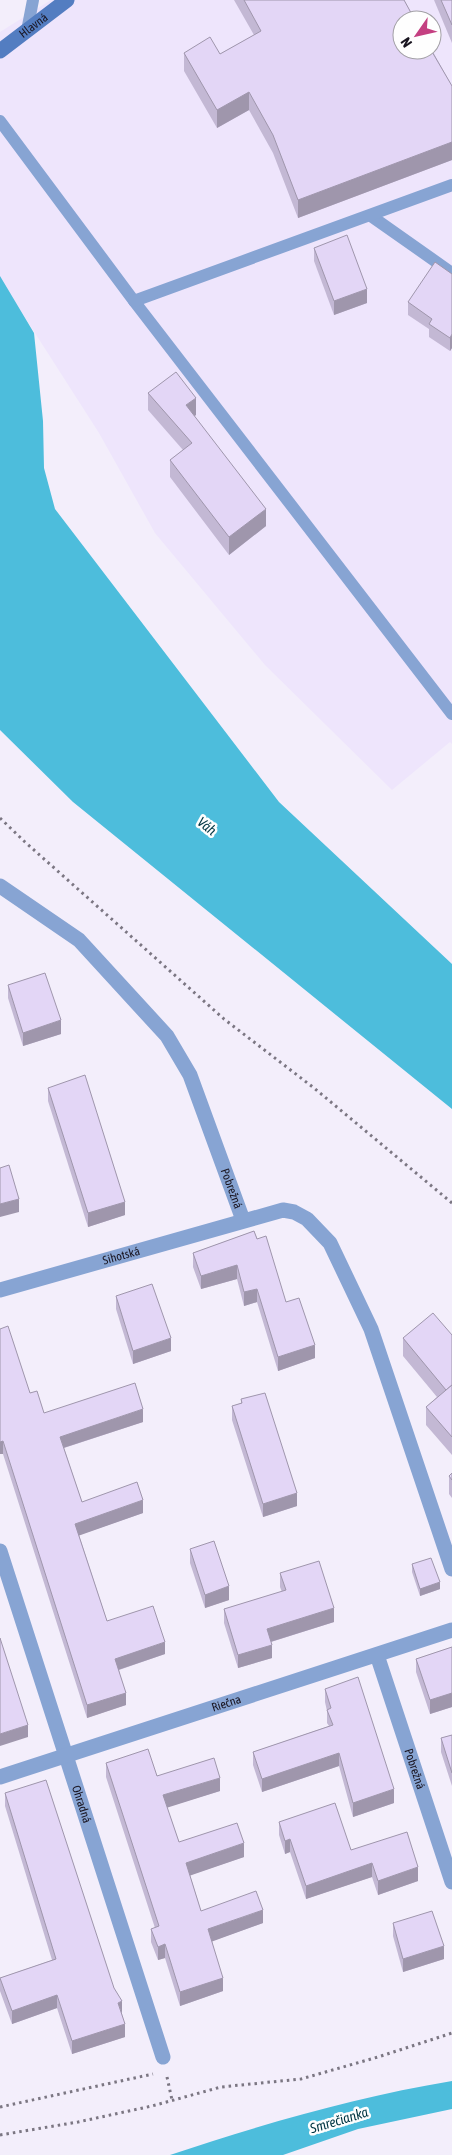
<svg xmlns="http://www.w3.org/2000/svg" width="452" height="2155" font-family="'Asap Condensed',sans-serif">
	<rect width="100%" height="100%" fill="#f3eefb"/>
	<path fill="#eee5fc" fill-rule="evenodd" d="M51,0h401v744l-2,-2 -58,48 -127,-125 -110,-132 -56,-100 -89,-139 -10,6v-268zM402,20h30v30h-30z"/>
	<g fill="#4dbddc">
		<polygon points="0,276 34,333 43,421 44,468 55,509 279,802 452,964 452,1109 73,802 0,730"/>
		<path d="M452,2081v28l-94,20 -75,26h-113c93,-31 186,-58 282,-74z"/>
	</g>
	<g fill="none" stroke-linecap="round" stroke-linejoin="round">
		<g stroke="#7b7682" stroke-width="3" stroke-dasharray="2.5 4" stroke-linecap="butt">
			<polyline points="0,818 25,842 224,1019 314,1088 452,1203"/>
			<polyline points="167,2077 172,2100"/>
			<polyline points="0,2107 153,2074"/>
			<polyline points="0,2135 78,2122 152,2106 221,2087 301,2079 378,2057 452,2033"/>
		</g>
		<g stroke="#87a4d3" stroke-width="12">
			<polyline points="27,31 33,0"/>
			<polyline points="0,121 134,301 452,714"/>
			<polyline points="371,216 452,273"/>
			<polyline points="134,301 452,185"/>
		</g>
		<g stroke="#87a4d3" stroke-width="15">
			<path id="s1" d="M0,886l79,54 88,96 23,39 53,145"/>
			<path id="s2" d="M0,1290l283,-80 11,2 13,7 23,24 41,86 81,240"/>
			<path id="s3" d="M0,1551l163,506"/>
			<path id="s4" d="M377,1655l75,227"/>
			<path id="s5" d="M0,1777l452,-147"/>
		</g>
		<path stroke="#537dc1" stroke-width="15" id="s6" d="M0,51l67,-51"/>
	</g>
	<g fill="#c3b8d4">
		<polygon points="234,0 404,0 452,86 452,160 298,218 273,153 249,110 217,128 184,71 184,53 220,54 254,35"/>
		<polygon points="434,0 452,0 452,43"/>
		<polygon points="314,248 367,303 334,315 314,261"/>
		<polygon points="452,274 452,348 450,351 429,337 429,329 408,315 408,302"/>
		<polygon points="148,393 196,415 194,416 266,526 229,555 170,477 170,460 183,450 148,410"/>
		<polygon points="8,985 61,1034 23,1046 8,998"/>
		<polygon points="48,1088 125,1215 88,1227 48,1101"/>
		<polygon points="254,1231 286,1302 315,1358 278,1371 257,1302 244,1306 237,1279 201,1289 193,1267 193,1253"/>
		<polygon points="116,1296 171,1351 133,1364 116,1309"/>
		<polygon points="0,1329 30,1393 44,1413 143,1422 64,1448 82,1502 143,1513 79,1535 107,1621 165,1654 119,1670 126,1705 87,1718 3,1454 0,1454"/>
		<polygon points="452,1335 452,1455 426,1425 426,1407 437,1397 403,1356 403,1338"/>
		<polygon points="241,1399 297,1506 263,1517 232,1420 232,1406 241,1403"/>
		<polygon points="452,1473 452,1498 449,1494 449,1476"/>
		<polygon points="190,1549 229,1600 205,1608 190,1563"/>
		<polygon points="412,1564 440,1589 420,1596 412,1572"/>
		<polygon points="280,1573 334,1622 271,1642 272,1658 238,1668 224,1623 224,1609 282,1592 280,1587"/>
		<polygon points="452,1647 452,1707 430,1714 416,1672 416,1659"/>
		<polygon points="325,1689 394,1803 353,1817 339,1766 262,1792 253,1765 253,1752 329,1726 327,1723 327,1711 325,1702"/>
		<polygon points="452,1735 452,1786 441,1752 441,1738"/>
		<polygon points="106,1763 220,1791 167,1807 179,1842 244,1857 190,1875 201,1911 263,1923 212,1941 223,1991 180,2006 165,1958 158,1960 151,1942 151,1929 155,1928 106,1777"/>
		<polygon points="5,1793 114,1988 122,2014 125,2037 72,2054 57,2008 12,2024 0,1991 0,1978 52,1960 5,1806"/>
		<polygon points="279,1822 351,1850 418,1881 378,1895 372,1877 306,1899 290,1852 285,1854 279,1835"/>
		<polygon points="393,1923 444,1959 403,1972 393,1936"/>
	</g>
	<g fill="#9f96ac">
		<polygon points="249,92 249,110 217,128 217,110"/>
		<polygon points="452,142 452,160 298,218 298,200"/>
		<polygon points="367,289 367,303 334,315 334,301"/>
		<polygon points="452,334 452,348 450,351 450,338"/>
		<polygon points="196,398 196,415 186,422 186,405"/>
		<polygon points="266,509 266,526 229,555 229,537"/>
		<polygon points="61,1020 61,1034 23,1046 23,1033"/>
		<polygon points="19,1199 19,1212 0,1217 0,1204"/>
		<polygon points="125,1202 125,1215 88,1227 88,1213"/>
		<polygon points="237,1265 237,1279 201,1289 201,1276"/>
		<polygon points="257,1289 257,1302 244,1306 244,1292"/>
		<polygon points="171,1338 171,1351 133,1364 133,1351"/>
		<polygon points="315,1345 315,1358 278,1371 278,1357"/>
		<polygon points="143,1409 143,1422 60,1449 60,1437"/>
		<polygon points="3,1441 3,1454 0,1454 0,1442"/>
		<polygon points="297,1493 297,1506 263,1517 263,1504"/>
		<polygon points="143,1500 143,1513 75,1537 75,1524"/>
		<polygon points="440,1582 440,1589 420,1596 420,1589"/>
		<polygon points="229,1586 229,1600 205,1608 205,1595"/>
		<polygon points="334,1608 334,1622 267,1643 267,1629"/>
		<polygon points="165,1642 165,1654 115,1671 115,1659"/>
		<polygon points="272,1645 272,1658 238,1668 238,1655"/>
		<polygon points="126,1693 126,1705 87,1718 87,1705"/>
		<polygon points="452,1693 452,1707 430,1714 430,1700"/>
		<polygon points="28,1725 28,1737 0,1746 0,1734"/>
		<polygon points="339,1753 339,1766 262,1792 262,1779"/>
		<polygon points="220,1778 220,1791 163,1809 163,1795"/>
		<polygon points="394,1789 394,1803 353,1817 353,1803"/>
		<polygon points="290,1839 290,1852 285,1854 285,1841"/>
		<polygon points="244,1843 244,1857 186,1877 186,1863"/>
		<polygon points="372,1863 372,1877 306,1899 306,1886"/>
		<polygon points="418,1867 418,1881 378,1895 378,1881"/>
		<polygon points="263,1910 263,1923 208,1943 208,1929"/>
		<polygon points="165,1944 165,1958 158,1960 158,1947"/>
		<polygon points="444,1946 444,1959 403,1972 403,1959"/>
		<polygon points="223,1978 223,1991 180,2006 180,1992"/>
		<polygon points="57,1995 57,2008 12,2024 12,2011"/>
		<polygon points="122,2001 122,2014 118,2003"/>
		<polygon points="125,2024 125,2037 72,2054 72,2041"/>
	</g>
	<g fill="#e3d6f6" stroke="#9f96ac">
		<polygon points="244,0 404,0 415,20 402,20 402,50 431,50 452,86 452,142 298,200 273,135 249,92 217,110 184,53 210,37 220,54 261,31"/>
		<polygon points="441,0 452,0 452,25"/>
		<polygon points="347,235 367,289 334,301 314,248"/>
		<polygon points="435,262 452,274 452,334 450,338 429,324 432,319 408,302"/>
		<polygon points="176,372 196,398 186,405 266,509 229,537 170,460 192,443 148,393"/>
		<polygon points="45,973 61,1020 23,1033 8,985"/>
		<polygon points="85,1075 125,1202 88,1213 48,1088"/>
		<polygon points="9,1165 19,1199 0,1204 0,1168"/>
		<polygon points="254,1231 257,1239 266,1236 286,1302 299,1298 315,1345 278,1357 257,1289 244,1292 237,1265 201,1276 193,1253"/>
		<polygon points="152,1284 171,1338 133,1351 116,1296"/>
		<polygon points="433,1313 452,1335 452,1385 446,1390 403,1338"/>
		<polygon points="8,1326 30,1393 37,1391 44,1413 135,1383 143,1409 60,1437 82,1502 137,1482 143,1500 75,1524 107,1621 153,1606 165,1642 115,1659 126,1693 87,1705 3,1441 0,1442 0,1329"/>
		<polygon points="452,1385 452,1437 426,1407"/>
		<polygon points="265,1393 297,1493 263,1504 232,1406 242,1403 241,1399"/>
		<polygon points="452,1473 452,1480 449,1476"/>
		<polygon points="214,1541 229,1586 205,1595 190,1549"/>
		<polygon points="431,1558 440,1582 420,1589 412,1564"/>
		<polygon points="319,1561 334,1608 267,1629 272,1645 238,1655 224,1609 286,1590 280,1573"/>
		<polygon points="0,1638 28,1725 0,1734"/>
		<polygon points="452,1647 452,1693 430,1700 416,1659"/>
		<polygon points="358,1677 394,1789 353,1803 339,1753 262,1779 253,1752 333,1725 327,1710 331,1708 325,1689"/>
		<polygon points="452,1735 452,1773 441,1738"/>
		<polygon points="148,1749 157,1776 214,1758 220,1778 163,1795 179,1842 237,1823 244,1843 186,1863 201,1911 256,1891 263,1910 208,1929 223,1978 180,1992 165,1944 158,1947 151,1929 159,1926 106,1763"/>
		<polygon points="46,1780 114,1988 122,2001 118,2003 125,2024 72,2041 57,1995 12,2011 0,1978 56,1959 5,1793"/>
		<polygon points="335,1803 351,1850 407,1832 418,1867 378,1881 372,1863 306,1886 290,1839 285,1841 279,1822"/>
		<polygon points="432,1911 444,1946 403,1959 393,1923"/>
	</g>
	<g text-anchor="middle" stroke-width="5" stroke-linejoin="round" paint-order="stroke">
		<g font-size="12" fill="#19141f" stroke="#fefefe">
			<text dy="4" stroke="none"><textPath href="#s6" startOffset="42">Hlavná</textPath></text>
			<text dy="4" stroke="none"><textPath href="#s1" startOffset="392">Pobrežná</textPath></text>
			<text dy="4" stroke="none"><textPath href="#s2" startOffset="126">Sihotská</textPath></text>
			<text dy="4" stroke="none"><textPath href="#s5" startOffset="238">Riečna</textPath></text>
			<text dy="4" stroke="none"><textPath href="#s4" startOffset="120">Pobrežná</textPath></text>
			<text dy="4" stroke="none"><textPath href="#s3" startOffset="266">Ohradná</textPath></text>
		</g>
		<g font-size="14" font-style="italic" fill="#003542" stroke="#fefefe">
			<text transform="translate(207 826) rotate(39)" y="5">Váh</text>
			<text transform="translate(339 2120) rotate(-17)" y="5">Smrečianka</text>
		</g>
	</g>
	<g transform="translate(417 35) rotate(236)"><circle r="24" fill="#fefefe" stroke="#a2a0a5"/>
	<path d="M0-4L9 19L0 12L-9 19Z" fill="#c43f81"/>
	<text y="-8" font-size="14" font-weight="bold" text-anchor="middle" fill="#19141f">N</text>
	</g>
</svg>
